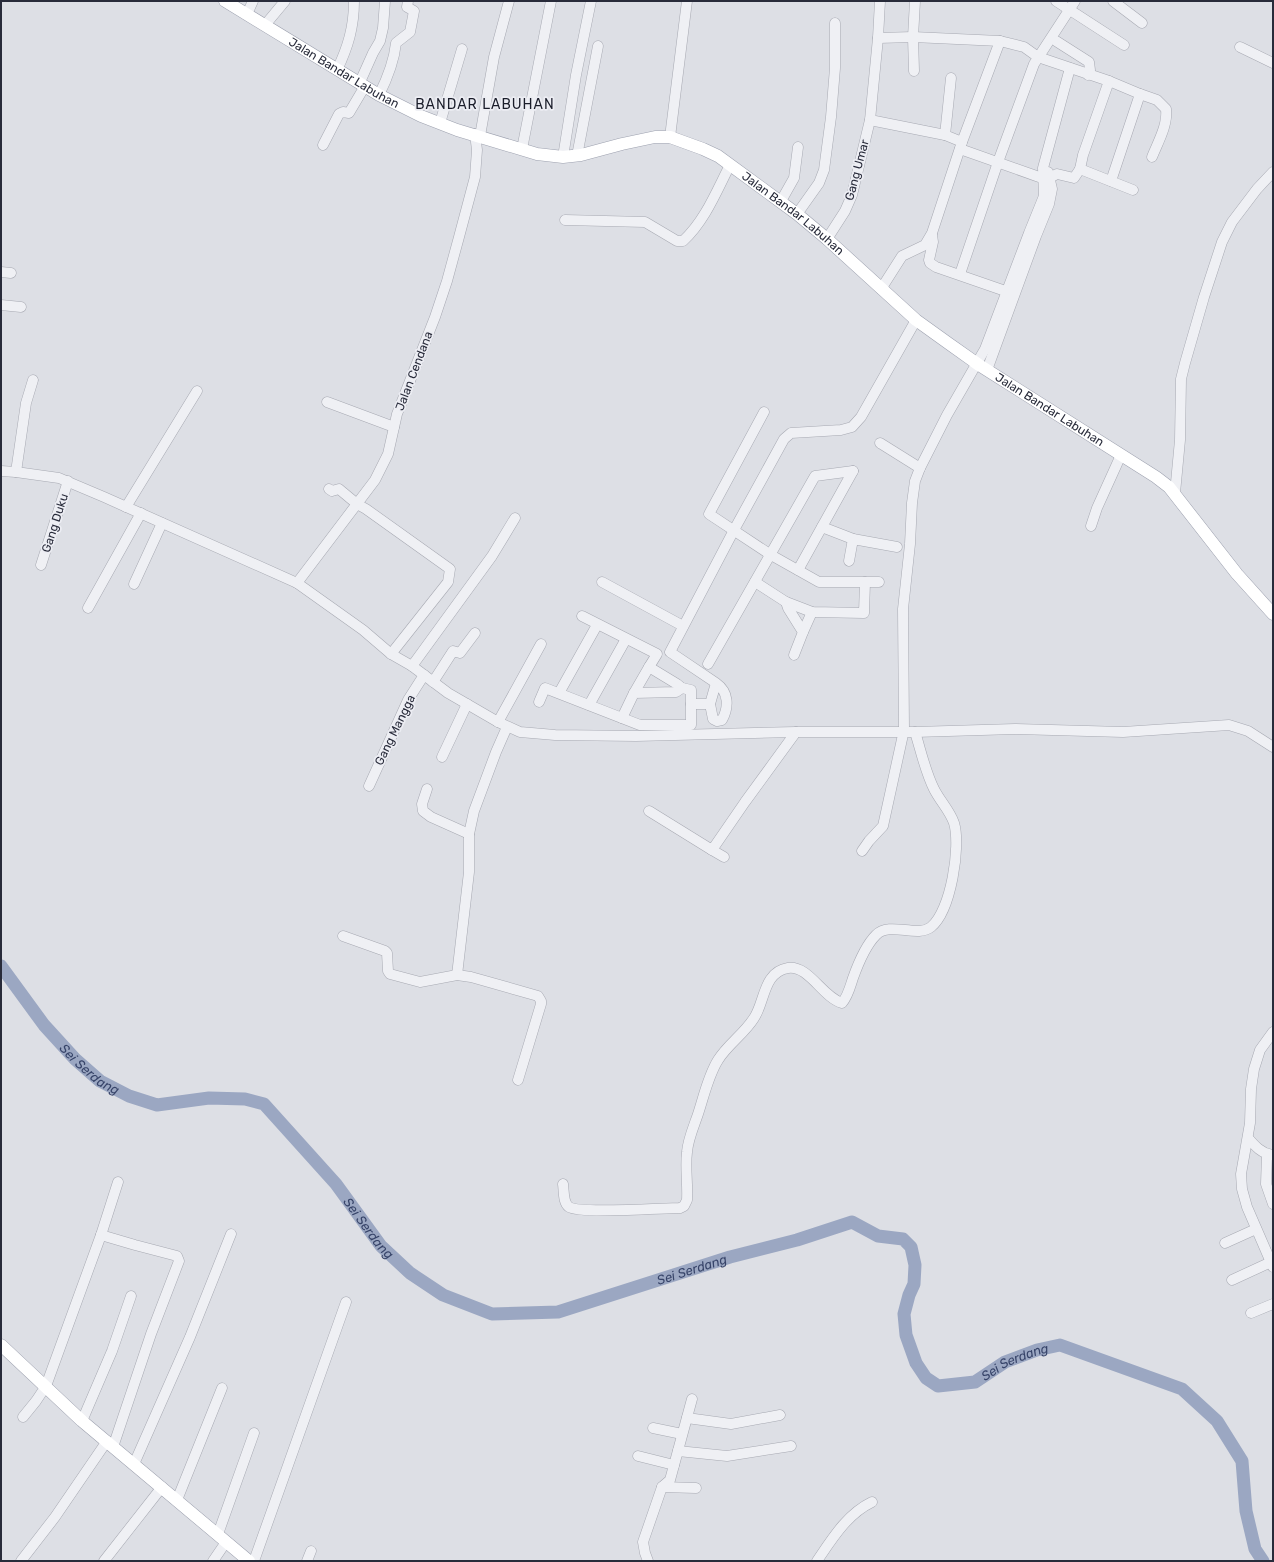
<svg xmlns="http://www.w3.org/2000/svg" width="1274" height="1562" font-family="Rubik,sans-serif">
	<rect width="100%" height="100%" fill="#dddfe5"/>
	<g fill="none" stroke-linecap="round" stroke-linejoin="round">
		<path stroke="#9ba7c2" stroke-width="13" id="s1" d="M1,966l43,59 31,34 25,22 29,15 28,9 52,-7 36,1 19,5 72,80 45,62 29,27 33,22 49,19 66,-2 172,-55 67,-17 55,-18 26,14 25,3 8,8 4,18 -1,19 -5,11 -5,19 2,21 10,28 10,15 12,8 37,-4 30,-20 32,-12 23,-5 122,44 35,32 25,40 4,50 9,38 8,12"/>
		<defs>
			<g id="minor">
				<polyline points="1056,1 1124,45"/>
				<polyline points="1113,1 1142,23"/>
				<polyline points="247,14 253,1"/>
				<polyline points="265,25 285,1"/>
				<polyline points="878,38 913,37 1000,41 1024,47 1038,57 1109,81 1083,155 1080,169 1133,190"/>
				<polyline points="1056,41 1089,62 1090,70 1088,75"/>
				<polyline points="1240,47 1273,63"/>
				<path d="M337,70c11,-23 17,-43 17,-69"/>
				<polyline points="914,71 913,37 915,1"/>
				<polyline points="951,78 945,135 962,142"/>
				<polyline points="1109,81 1140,94 1111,181"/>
				<polyline points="360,82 373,53 380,41 383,28 385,1"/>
				<path d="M1140,94l17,6 9,9c2,16 -8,33 -14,48"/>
				<path d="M379,95c9,-18 15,-33 17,-52l14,-11 4,-21 -7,-4 1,-6"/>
				<polyline points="870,120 945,135"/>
				<polyline points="440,123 462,49"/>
				<polyline points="480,136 494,57 509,1"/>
				<polyline points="670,137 687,1"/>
				<polyline points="323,145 339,114 343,112 349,113 365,86"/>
				<polyline points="522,149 551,1"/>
				<polyline points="960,149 1042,178 1049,178 1057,174 1074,178 1080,169"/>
				<polyline points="577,156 598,46"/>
				<polyline points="563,157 576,75 591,1"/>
				<polyline points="781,201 794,178 798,147"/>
				<polyline points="797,214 819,183 824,170 831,117 835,68 835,23"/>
				<path d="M565,220l80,2 32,19h6c22,-20 34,-51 47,-76"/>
				<polyline points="932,235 933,242 929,260 930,263 936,267 1014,294"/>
				<polyline points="827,239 845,211 852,195 870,120 878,38 880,1"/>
				<polyline points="1,272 11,273"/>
				<polyline points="960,274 998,162 1034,64 1075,1"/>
				<polyline points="881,289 902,256 925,245 932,233 962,142 1000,41"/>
				<polyline points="1,305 21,307"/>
				<polyline points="987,370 1036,236 1049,204 1052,189 1048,172"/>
				<polyline points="327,402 394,427"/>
				<polyline points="764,412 709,514 771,555 819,582 879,582"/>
				<polyline points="880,443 920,468"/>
				<polyline points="1,471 16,472 59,478 104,497 297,583 363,630 391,654 412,666 448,693 498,722 520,732 555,735 636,736 796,732 915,732 1015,729 1123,732 1229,725 1248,731 1273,747"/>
				<polyline points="16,472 26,403 33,380"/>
				<polyline points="329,489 332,491 339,489 357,504 366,509 450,569 448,582 391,654"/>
				<polyline points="1175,493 1180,440 1181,379 1185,363 1204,297 1222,242 1232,222 1257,189 1273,172"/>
				<polyline points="126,507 197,391"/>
				<polyline points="1091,526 1097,508 1121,455"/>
				<polyline points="822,527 853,539 897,547"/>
				<polyline points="849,561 853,539"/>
				<polyline points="41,565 68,481"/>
				<polyline points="798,570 853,471"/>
				<polyline points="602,582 683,626"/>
				<polyline points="755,582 786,602 812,612 864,613 865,582"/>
				<polyline points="297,583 375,480 388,454 397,414 435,317 447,281 459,237 475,177 477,150 475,134"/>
				<polyline points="134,584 162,523"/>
				<polyline points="786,602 788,608 803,632 794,655"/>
				<polyline points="88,608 141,513"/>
				<polyline points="582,616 657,654 649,667"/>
				<polyline points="803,632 812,612"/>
				<polyline points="708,664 815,476 853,471"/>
				<polyline points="412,666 492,556 515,518"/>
				<polyline points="433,682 453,651 460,653 475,633"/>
				<path d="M716,683l-6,21 3,15 4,2 5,-1c7,-13 7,-28 -6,-37l-46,-31 64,-122 50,-91 7,-6 50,-3 11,-3 9,-10 55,-97"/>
				<polyline points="559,693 597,625"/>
				<polyline points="634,693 649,667 677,684 682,688"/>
				<polyline points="539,702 545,688 640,725 691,725 691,704 710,704"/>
				<polyline points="589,705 626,639"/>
				<polyline points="622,718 634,693 676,692 682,688 691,690 691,704"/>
				<polyline points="498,722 541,644"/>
				<polyline points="442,757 467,704"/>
				<polyline points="369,786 408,700 424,675"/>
				<polyline points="427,789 422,804 423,811 431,817 469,834"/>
				<polyline points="649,811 712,850 745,802 796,732"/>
				<polyline points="712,850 724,857"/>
				<polyline points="862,851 869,841 883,826 904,730 903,609 910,544 912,503 915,481 920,468 947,415 985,349 1029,233 1044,196 1043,168 1070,68"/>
				<polyline points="343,936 385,951 387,953 388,971 390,974 420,982 457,975 471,977 538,996 541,1001 541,1004 518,1080"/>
				<polyline points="457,975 469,872 469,834 474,811 496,752 507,727"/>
				<polyline points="1273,1032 1260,1050 1254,1069 1251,1089 1250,1123 1241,1174 1242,1189 1247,1207 1273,1267"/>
				<path d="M1248,1138c7,8 14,16 25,17"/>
				<polyline points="1267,1155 1266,1184 1273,1204"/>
				<path d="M563,1184c1,7 0,19 6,23 11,7 94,1 111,1l4,-2 3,-6c1,-16 -2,-32 0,-48 1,-13 7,-26 11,-38 6,-18 10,-38 20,-54 10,-16 26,-26 36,-42 11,-16 9,-46 34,-50 21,-3 34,29 54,35 6,-7 8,-16 11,-25 5,-14 12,-32 23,-43 14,-14 41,3 55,-8 20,-16 30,-81 23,-104 -4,-12 -14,-22 -20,-34 -9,-18 -13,-38 -19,-57"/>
				<polyline points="101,1235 135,1245 177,1256 179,1261 151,1334 113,1447"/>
				<polyline points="1225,1243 1256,1229"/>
				<polyline points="1232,1280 1271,1262"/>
				<polyline points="1251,1313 1273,1304"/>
				<polyline points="23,1417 36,1401 46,1386 101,1235 118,1182"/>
				<polyline points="687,1418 731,1424 780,1415"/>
				<polyline points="82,1421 112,1351 131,1296"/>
				<polyline points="653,1428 682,1434"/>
				<polyline points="678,1451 727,1456 791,1446"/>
				<polyline points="638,1456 674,1465"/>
				<polyline points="134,1464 190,1337 231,1234"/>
				<polyline points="662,1487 696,1488"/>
				<polyline points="177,1500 222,1388"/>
				<polyline points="218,1534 254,1433"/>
				<polyline points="21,1561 55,1517 107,1441"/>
				<polyline points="104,1561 162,1487"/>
				<polyline points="213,1561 226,1542"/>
				<polyline points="254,1561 346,1302"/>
				<polyline points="307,1561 311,1551"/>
				<polyline points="648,1561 645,1553 643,1542 662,1487 670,1480 692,1399"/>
				<path d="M817,1561c15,-22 30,-47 55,-59"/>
			</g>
			<g id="major">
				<path id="s2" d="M225,1l154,94 42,21 36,14 80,24 26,3 18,-2 41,-11 33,-7h15l33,12 15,7 79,58 30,25 89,81 32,23 31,22 177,112 13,10 68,87 36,40"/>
				<polyline points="1,1345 82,1421 249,1561"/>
			</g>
		</defs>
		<use href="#minor" stroke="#a7a9b2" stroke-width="11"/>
		<use href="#major" stroke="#9da1af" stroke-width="13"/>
		<use href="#minor" stroke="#eff0f4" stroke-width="10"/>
		<use href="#major" stroke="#fff" stroke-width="12"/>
	</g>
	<g text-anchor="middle" stroke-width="3.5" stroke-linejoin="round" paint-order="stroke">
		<g font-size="12" fill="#282b3a" stroke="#ecedf3">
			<text dy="4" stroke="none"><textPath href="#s2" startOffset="139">Jalan Bandar Labuhan</textPath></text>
			<text transform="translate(857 170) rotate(-75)" y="4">Gang Umar</text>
			<text dy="4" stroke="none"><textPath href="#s2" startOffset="631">Jalan Bandar Labuhan</textPath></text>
			<text transform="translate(414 371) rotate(-69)" y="4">Jalan Cendana</text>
			<text dy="4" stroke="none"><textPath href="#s2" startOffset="955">Jalan Bandar Labuhan</textPath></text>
			<text transform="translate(55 523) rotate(-72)" y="4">Gang Duku</text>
			<text transform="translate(395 730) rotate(-64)" y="4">Gang Mangga</text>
		</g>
		<g font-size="13" font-style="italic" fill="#374469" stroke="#ecedf3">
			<text dy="5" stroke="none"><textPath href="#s1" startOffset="137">Sei Serdang</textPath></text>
			<text dy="5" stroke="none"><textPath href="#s1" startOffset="485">Sei Serdang</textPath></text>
			<text dy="5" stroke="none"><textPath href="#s1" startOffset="845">Sei Serdang</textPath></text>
			<text dy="5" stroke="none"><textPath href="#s1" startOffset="1313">Sei Serdang</textPath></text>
		</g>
		<g font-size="14" letter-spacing="1" fill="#1a1d2a" stroke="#ecedf3">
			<text x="485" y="109">BANDAR LABUHAN</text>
		</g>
	</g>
	<rect width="1274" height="1562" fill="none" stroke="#282b3a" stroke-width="4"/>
</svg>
